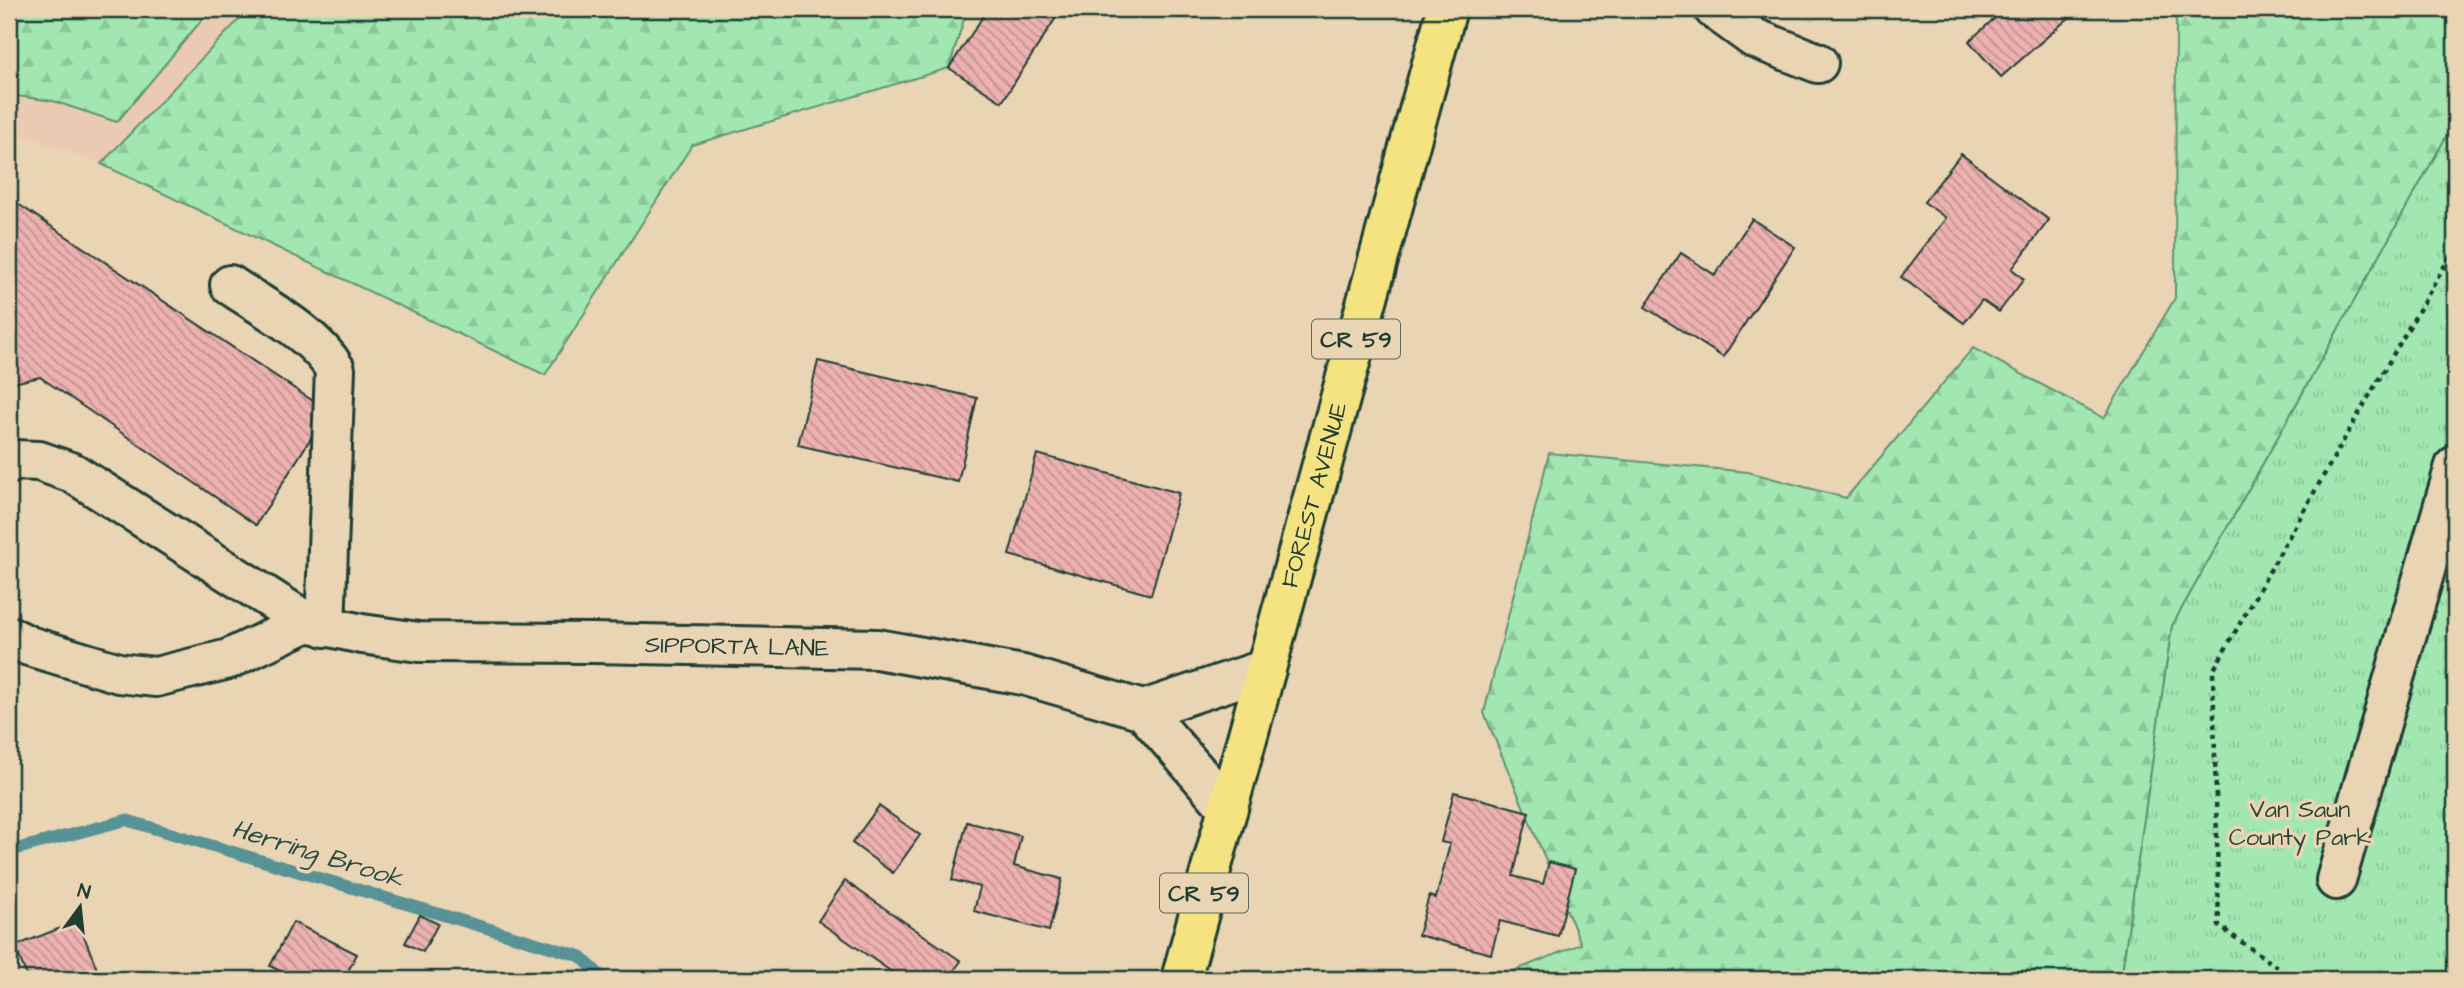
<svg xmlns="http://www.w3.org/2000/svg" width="2464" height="988" font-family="'Architects Daughter',sans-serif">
	<defs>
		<pattern id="forest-firs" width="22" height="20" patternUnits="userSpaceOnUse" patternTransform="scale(1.75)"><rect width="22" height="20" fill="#a2e7b2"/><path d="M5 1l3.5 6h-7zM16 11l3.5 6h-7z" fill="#8bc79a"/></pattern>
		<pattern id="park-tufts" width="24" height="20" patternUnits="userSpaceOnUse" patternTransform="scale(1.75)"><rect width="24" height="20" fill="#a2e7b2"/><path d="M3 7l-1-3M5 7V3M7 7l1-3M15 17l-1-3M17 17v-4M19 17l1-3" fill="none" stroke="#8bc79a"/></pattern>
		<pattern id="building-back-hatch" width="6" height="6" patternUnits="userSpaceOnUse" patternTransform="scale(1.75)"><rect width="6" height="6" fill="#edb1b0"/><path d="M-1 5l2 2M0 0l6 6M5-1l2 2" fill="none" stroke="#bf9190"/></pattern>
	</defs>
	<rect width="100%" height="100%" fill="#e9d4b3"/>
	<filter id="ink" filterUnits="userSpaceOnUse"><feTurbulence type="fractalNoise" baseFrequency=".0143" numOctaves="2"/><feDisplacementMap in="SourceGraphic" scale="14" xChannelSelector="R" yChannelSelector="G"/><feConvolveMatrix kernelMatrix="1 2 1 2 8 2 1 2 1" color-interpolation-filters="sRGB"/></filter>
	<g filter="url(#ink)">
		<polygon fill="#eacab2" points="9,9 249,9 101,163 9,130"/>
		<g fill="url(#forest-firs)" stroke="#609273" stroke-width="2">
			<polygon points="9,9 211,9 117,122 53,101 9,95"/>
			<polygon points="249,9 967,9 949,68 692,145 545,375 101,164"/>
			<polygon points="2176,9 2455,9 2455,121 2172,626 2121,979 1494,979 1581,944 1484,713 1549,453 1748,472 1846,498 1973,348 2104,418 2175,298"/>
		</g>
		<polygon fill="url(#park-tufts)" stroke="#609273" stroke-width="2" points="2455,121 2455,979 2121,979 2172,626"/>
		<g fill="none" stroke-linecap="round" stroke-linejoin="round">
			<polyline stroke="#579296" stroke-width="12" points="9,851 126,820 580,956 604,979"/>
		</g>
		<g fill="url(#building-back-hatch)" stroke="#1f3d34" stroke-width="2">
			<polygon points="988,9 1046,9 1057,16 1002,102 949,68"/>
			<polygon points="1986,9 2079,9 2001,77 1969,41 1994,19"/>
			<polygon points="1961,154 2049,220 2012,269 2024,279 1999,312 1982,300 1964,323 1901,277 1946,218 1924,202"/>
			<polygon points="9,198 328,411 256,525 40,377 9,384"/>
			<polygon points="1752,219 1795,247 1723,357 1645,307 1681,253 1715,275"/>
			<polygon points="818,361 977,398 958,482 798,445"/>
			<polygon points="1037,454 1179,493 1151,595 1009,555"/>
			<polygon points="1454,792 1529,812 1513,876 1543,884 1549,862 1575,869 1558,936 1500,921 1491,954 1418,935 1429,896 1436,898 1450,844 1441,842"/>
			<polygon points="879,806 920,835 893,873 852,843"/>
			<polygon points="967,822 1021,836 1014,866 1062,879 1049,931 974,911 980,887 952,880"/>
			<polygon points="845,881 961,961 948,979 902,979 818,921"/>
			<polygon points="420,915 438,924 423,952 405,943"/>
			<polygon points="78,921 101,979 28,979 15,946"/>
			<polygon points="293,922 357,954 344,979 296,979 270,966"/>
		</g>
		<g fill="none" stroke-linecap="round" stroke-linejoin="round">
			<defs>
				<g id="minor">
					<polyline points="1714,9 1754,38 1818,63"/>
					<path d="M230,285c34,23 84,48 105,84l-10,258"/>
					<polyline points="9,464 13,460 39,461 73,473 307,622"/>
					<path id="s1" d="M9,636l20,10 90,27 37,4 73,-18 78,-37 55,12 57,8 174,1 284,6 146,26 120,35"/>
					<polyline points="1143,710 1228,808"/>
					<polyline points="1143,710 1266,669"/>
					<polyline points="2336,880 2455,466"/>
				</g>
				<g id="major">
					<path id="s2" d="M1181,979l266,-970"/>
				</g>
			</defs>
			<use href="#minor" stroke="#1f3d34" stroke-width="44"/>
			<use href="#major" stroke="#1f3d34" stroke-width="44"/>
			<polyline stroke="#1f3d34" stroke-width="4.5" stroke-dasharray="5 5" stroke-linecap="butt" points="2294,979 2219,926 2213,671 2350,429 2455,248"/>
			<use href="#minor" stroke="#e9d4b3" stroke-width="38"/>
			<use href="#major" stroke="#f5e382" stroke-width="38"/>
		</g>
	</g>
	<g text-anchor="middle" stroke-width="7" stroke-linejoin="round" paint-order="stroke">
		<g fill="#e9d4b3" stroke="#5c6a5a" stroke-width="2">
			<rect x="1312" y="319.5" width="88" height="39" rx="5"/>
			<rect x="1160" y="873.5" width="88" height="39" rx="5"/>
		</g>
		<g font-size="23" font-weight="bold" fill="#1f3d34">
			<text x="1356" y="347">CR 59</text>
			<text x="1204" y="901">CR 59</text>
		</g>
		<g font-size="24" fill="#1f3d34" stroke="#e9d4b3">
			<text dy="8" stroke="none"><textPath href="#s2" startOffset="502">FOREST AVENUE</textPath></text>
			<text dy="8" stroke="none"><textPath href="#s1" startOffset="747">SIPPORTA LANE</textPath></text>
		</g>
		<g font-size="24" fill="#26463a" stroke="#e9d4b3">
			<text x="2300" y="817">Van Saun<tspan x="2300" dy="28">County Park</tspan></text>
		</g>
		<g font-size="26" font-style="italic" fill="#284b44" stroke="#e9d4b3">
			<text transform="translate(318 853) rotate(17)" y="9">Herring Brook</text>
		</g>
	</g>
	<rect width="2464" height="988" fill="none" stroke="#e9d4b3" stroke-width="35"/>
	<rect x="18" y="18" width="2429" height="953" fill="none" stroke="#1f3d34" stroke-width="2.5" filter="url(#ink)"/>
	<g transform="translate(80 907) rotate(15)" stroke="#e9d4b3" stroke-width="5" paint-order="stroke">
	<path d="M0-5L12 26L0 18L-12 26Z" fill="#1f3d34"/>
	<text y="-10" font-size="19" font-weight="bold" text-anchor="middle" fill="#1f3d34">N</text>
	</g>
</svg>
